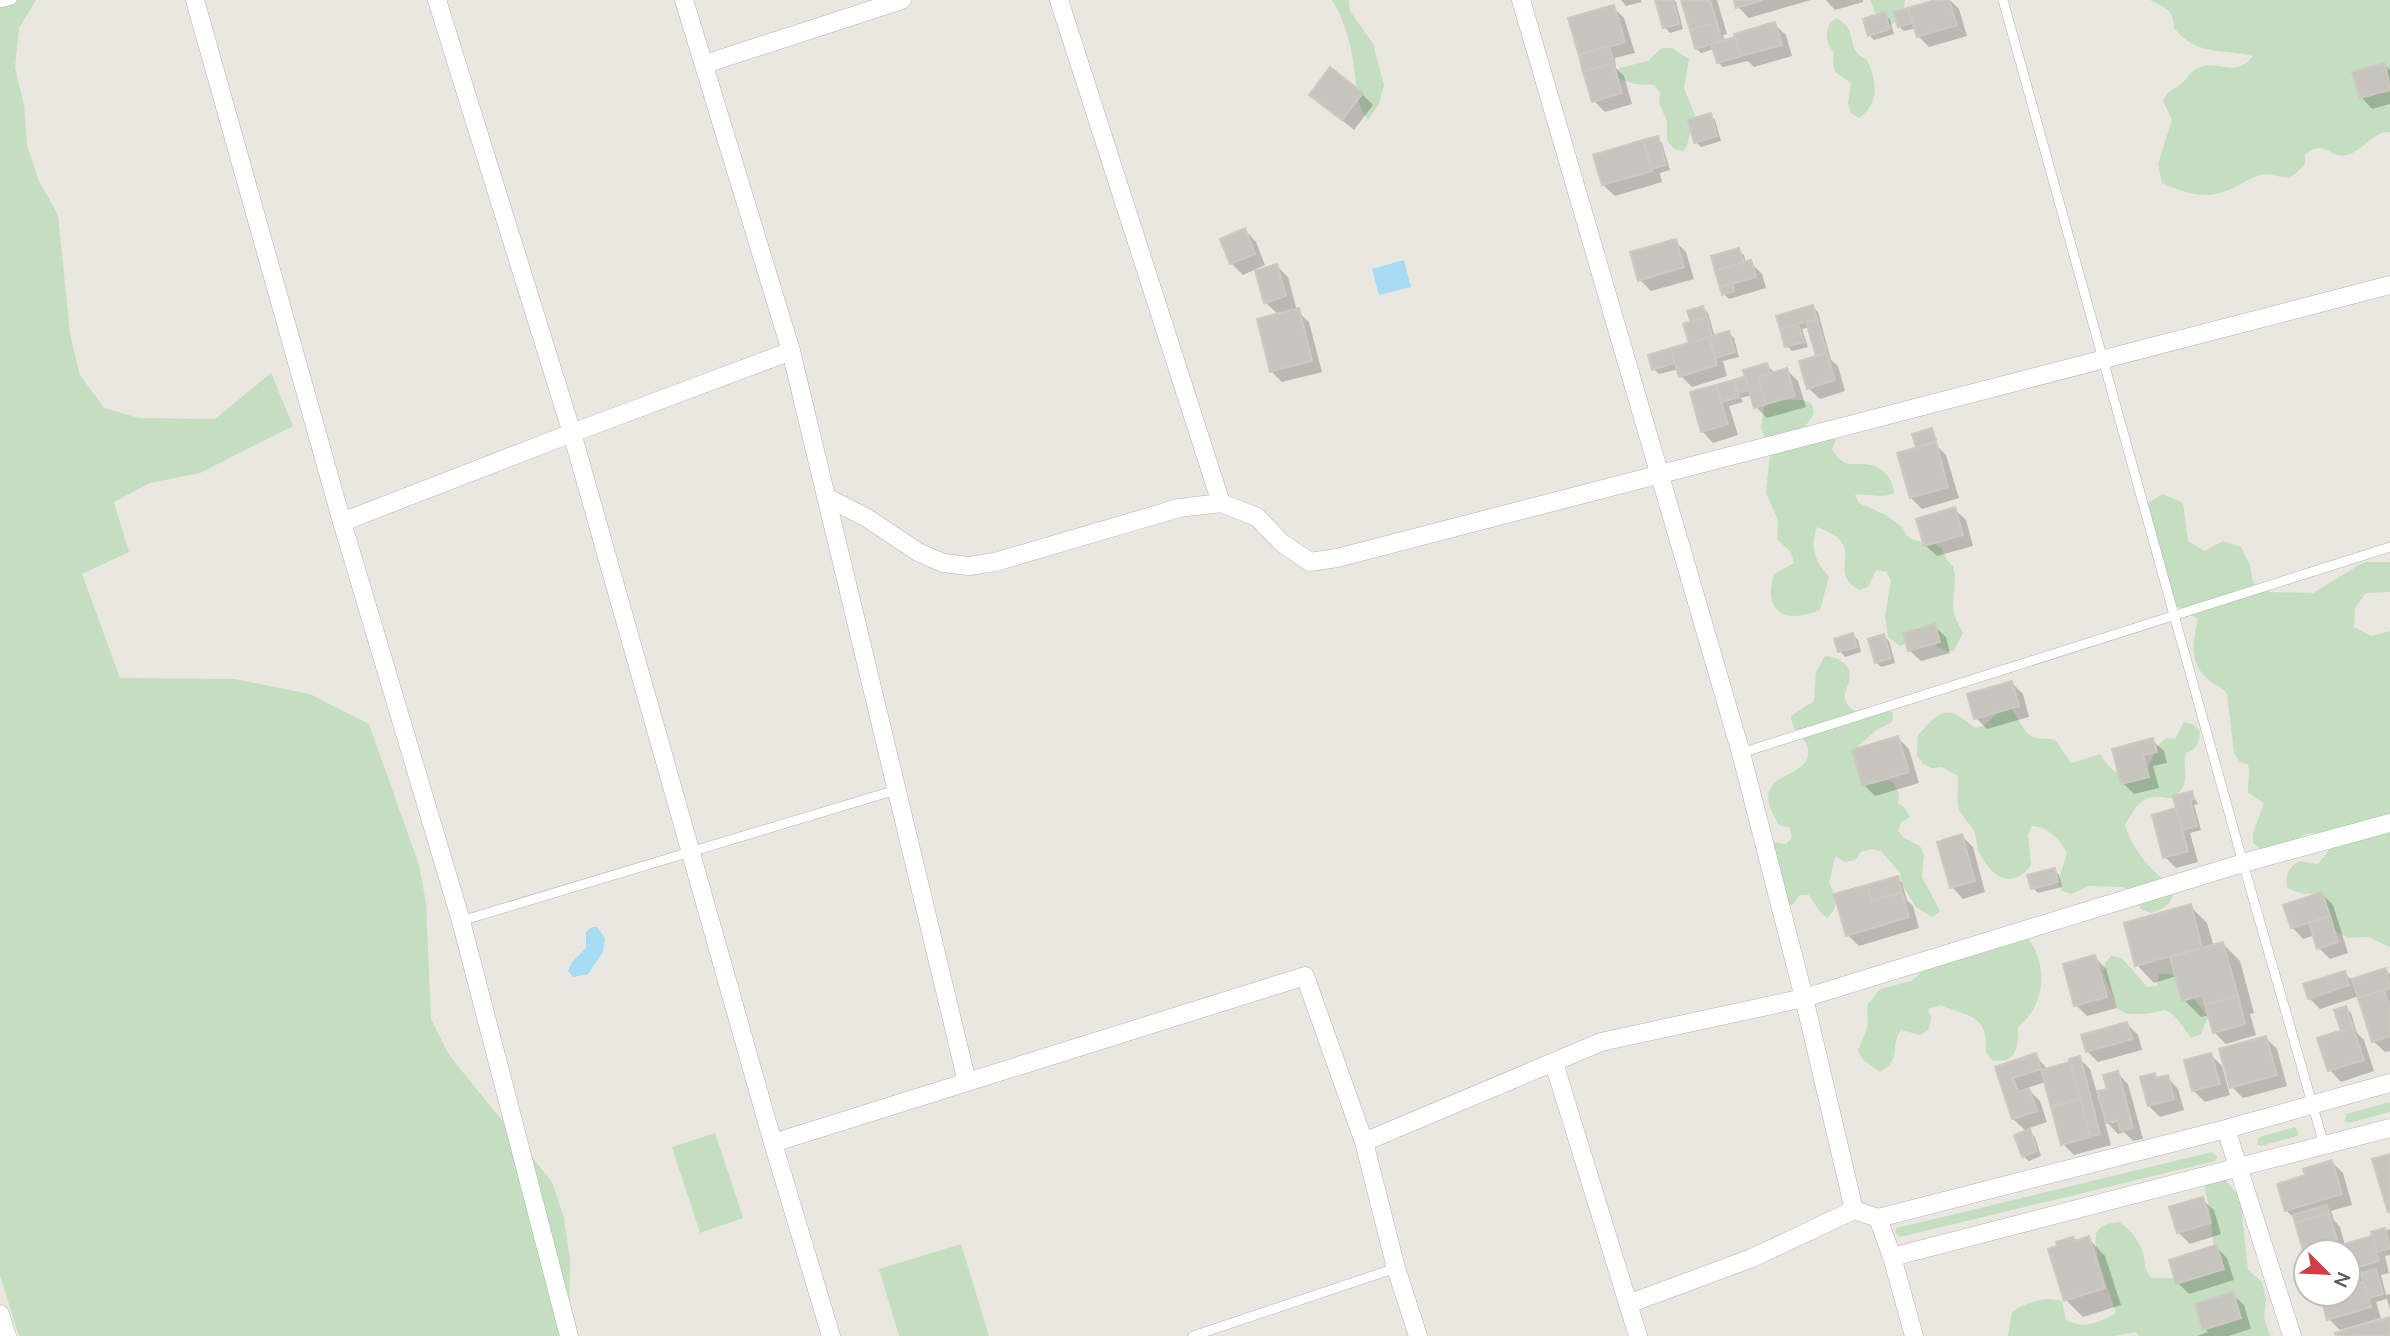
<svg xmlns="http://www.w3.org/2000/svg" width="2390" height="1336" font-family="Mulish,sans-serif">
	<rect width="100%" height="100%" fill="#eae7e0"/>
	<g fill="#c3dfbf">
		<polygon points="0,0 36,0 19,28 15,68 24,105 27,145 39,181 58,215 70,334 80,375 104,408 139,418 215,419 271,373 293,426 200,473 150,483 114,502 129,552 82,574 120,678 235,679 310,694 369,724 419,865 426,903 431,1019 449,1055 552,1182 564,1218 570,1260 569,1336 19,1336 0,1276"/>
		<path d="M1332,0h17l1,11 23,33 11,41 -5,19 -11,16c-14,-20 -10,-28 -14,-52 -3,-24 -9,-47 -22,-68z"/>
		<polygon points="1870,0 1905,0 1904,9 1893,24 1884,24 1877,17"/>
		<path d="M2150,0h240v132c-19,0 -27,20 -44,23 -17,4 -20,-17 -41,-1v10c-20,24 -23,8 -44,11 -11,2 -20,10 -30,14 -25,12 -46,4 -69,-6l-4,-19 14,-44 -9,-19c4,-11 11,-11 19,-18 6,-5 8,-12 16,-15 22,-10 36,12 55,-12 -33,-8 -55,1 -79,-28 0,-19 -9,-20 -24,-28z"/>
		<path d="M1836,18c24,11 8,32 31,42 10,21 13,43 -8,58l-8,-5 -3,-10 3,-20 -16,-11 -2,-10 1,-9c-9,-13 -11,-25 2,-35z"/>
		<polygon points="1662,48 1672,48 1689,59 1684,88 1695,115 1688,142 1684,151 1674,149 1667,140 1667,121 1659,103 1660,93 1654,85 1635,84 1617,78 1619,68 1648,61"/>
		<path d="M1782,400h21l9,4 2,10 -13,18 27,2 8,6 -4,9c13,22 19,12 39,16 13,2 23,17 23,28 -13,6 -25,0 -39,2l4,8 27,12 16,12 5,9 7,4 20,3 8,6 4,10 7,7 2,10 -2,29 1,10 9,18 -9,18c-17,1 -20,-8 -27,-22l-9,-2 -10,4 1,11 -9,4 -12,-9 -3,-21 6,-36 -5,-8 -10,-2 -8,17 -9,3c-36,-21 13,-43 -42,-63 -8,21 -2,34 12,50l-9,33c-33,14 -58,4 -46,-36l20,-11 -3,-11 -14,-13 1,-19 -12,-27 4,-39 -9,-27 3,-20 7,-5z"/>
		<path d="M2163,494l20,9 5,38 17,10 18,-10 18,6 9,18 3,18 17,9 43,1 51,-31h26v30l-24,1 -11,15 -1,19 17,9 19,-5v316l-22,-10 -19,1 -17,-8 -6,-19 -3,-18 -19,1 -17,-6c-2,-14 1,-19 12,-27l19,3 12,-15 -2,-10 -6,-7c-8,1 -16,1 -23,5 -17,10 -27,23 -46,6v-10l11,-30 -16,-10c-1,-10 3,-18 0,-28l-9,-4 -5,-8 -7,-59c-5,-7 -10,-8 -17,-13 -21,-17 -18,-38 -12,-62l-32,-19 -20,-96z"/>
		<path d="M1825,656c14,1 28,9 24,25 -1,6 -5,11 -4,17 1,7 5,10 10,13l29,-3 9,5 -1,9 -17,9 -17,15 3,22 33,15 5,10 -1,10 7,5 5,9 -9,5 -3,9 6,7 16,8 4,9 -2,22 18,34 -8,6 -16,-10 -15,-24 -1,-10 -19,-22 -10,-2 -10,3 -6,8 -10,2 -9,-6c-5,9 -3,17 -7,26 6,15 12,24 -2,36l-7,-6 -11,-17h-9l-7,9 -9,4 -15,-13 12,-25 -9,-4 -5,-25 19,3 6,-7 -3,-10 -9,-1c-37,-55 24,-44 28,-71 3,-16 -16,-20 -17,-39l23,-15 2,-29z"/>
		<path d="M2011,709c9,9 13,28 26,29 6,1 11,0 18,2l16,23 29,-9c14,21 20,24 45,18l14,-28 7,-6 9,1 9,-17 10,3 6,7c-1,12 -4,17 -14,21 -4,21 6,28 -12,45 -7,1 -13,-2 -19,-1 -15,0 -24,17 -30,28 7,25 28,48 48,62 1,16 -8,22 -22,26l-9,-3 -11,-17 -7,-6 -35,-1 -18,8 -9,-3 -4,-9 9,-29c-7,-13 -19,-27 -35,-27l-4,9 3,30c-19,26 -40,12 -52,-13 -3,-6 -2,-14 -5,-21 -4,-8 -12,-14 -15,-22 -3,-9 0,-23 -1,-33l-16,-9 -10,1 -9,-4 -6,-9 1,-20c24,-26 28,-31 57,-7l10,-3 16,-15z"/>
		<path d="M2026,936c23,27 20,69 -8,91 0,20 0,37 -26,33l-6,-7c2,-38 -14,-35 -45,-48l-13,4 3,9 -2,11 -8,6 -20,-5c-12,17 2,29 -21,42l-17,-12 -5,-9 10,-26 -1,-20 13,-16 31,-8 8,-6 11,-17 27,-16z"/>
		<path d="M2111,956l11,2 25,29 10,-1 2,-12c4,0 9,-1 12,0 4,1 33,37 37,43l-7,17 -9,4c-11,-11 -12,-21 -27,-28l-18,4h-20l-9,-5 -15,-36 2,-10z"/>
		<polygon points="2390,1102 2390,1112 2348,1123 2345,1121 2346,1114"/>
		<polygon points="2295,1127 2299,1132 2297,1136 2261,1146 2257,1144 2259,1137"/>
		<polygon points="715,1133 743,1218 700,1233 672,1147"/>
		<polygon points="2212,1152 2217,1157 2215,1161 1900,1237 1895,1232 1897,1228"/>
		<path d="M2224,1178l13,16 4,10 7,66 14,12 4,18 -2,18 6,18h-131l-3,-4 -22,4h-106l4,-24c13,-9 35,-17 50,-10l4,18c18,10 34,2 50,-7 -5,-16 -24,-63 -20,-78 2,-10 14,-12 23,-13 11,7 20,18 24,31 3,11 0,17 9,25h29l39,-11 3,-9 -10,-15 -3,-33 -5,-19 1,-11z"/>
		<polygon points="961,1244 989,1336 899,1336 879,1269"/>
	</g>
	<g fill="#a7daf3">
		<polygon points="1404,260 1411,287 1379,295 1372,269"/>
		<polygon points="592,927 597,927 605,938 603,952 588,974 573,977 568,971 572,962 586,948 586,932"/>
	</g>
	<g fill="#0003" fill-rule="evenodd">
		<polygon points="1621,0 1641,0 1642,2 1626,6"/>
		<polygon points="1660,0 1674,0 1676,2 1683,29 1670,33 1665,28"/>
		<polygon points="1683,0 1717,0 1727,34 1723,35 1725,42 1774,24 1786,35 1792,56 1754,67 1748,61 1723,67 1718,62 1714,49 1701,53 1696,48"/>
		<polygon points="1736,0 1811,0 1749,18 1738,7"/>
		<polygon points="1826,0 1863,0 1863,2 1835,10"/>
		<polygon points="1942,0 1950,0 1959,9 1967,36 1929,47 1918,36 1916,28 1904,31 1899,26 1896,13"/>
		<polygon points="1613,7 1624,18 1635,53 1615,58 1616,68 1624,76 1632,104 1605,112 1594,101"/>
		<polygon points="1885,14 1890,20 1894,34 1874,40 1869,35"/>
		<polygon points="2385,65 2390,70 2390,104 2372,109 2361,97"/>
		<polygon points="1362,94 1373,105 1354,130 1311,95"/>
		<polygon points="1710,115 1715,120 1721,141 1701,147 1696,142"/>
		<polygon points="1657,138 1662,143 1670,170 1660,173 1662,182 1615,196 1603,185"/>
		<polygon points="1245,230 1256,242 1265,265 1243,275 1231,263"/>
		<polygon points="1675,241 1686,252 1694,279 1651,291 1640,280"/>
		<polygon points="1738,250 1744,255 1746,264 1750,262 1762,274 1766,288 1729,299 1724,294"/>
		<polygon points="1277,266 1288,277 1297,311 1309,322 1322,372 1282,382 1271,371 1279,315 1265,302"/>
		<polygon points="1813,307 1818,312 1831,360 1838,366 1845,391 1820,399 1808,388 1820,357 1810,327 1802,329 1808,347 1792,351 1787,346 1778,317"/>
		<polygon points="1703,308 1708,313 1715,337 1728,333 1734,338 1739,357 1723,361 1727,376 1692,387 1681,376 1679,369 1659,374 1654,369 1671,350 1673,352 1691,344 1693,323"/>
		<polygon points="1767,365 1775,373 1787,370 1798,381 1806,407 1767,418 1756,407 1752,395 1741,398 1743,402 1729,406 1738,435 1713,443 1702,431 1692,394 1744,378"/>
		<polygon points="1931,430 1938,441 1931,434 1928,437 1946,455 1959,498 1922,509 1911,498 1918,449 1914,435"/>
		<polygon points="1954,509 1966,520 1973,546 1937,556 1925,545"/>
		<polygon points="1934,626 1946,637 1950,653 1921,661 1909,650"/>
		<polygon points="1853,635 1858,640 1861,652 1845,657 1840,651"/>
		<polygon points="1884,636 1889,641 1895,663 1881,667 1876,662"/>
		<polygon points="2012,683 2023,694 2029,717 1987,729 1976,718"/>
		<polygon points="1898,738 1909,749 1919,783 1875,796 1864,785"/>
		<polygon points="2152,740 2164,751 2167,763 2153,766 2159,788 2134,794 2123,783"/>
		<polygon points="2192,793 2198,804 2194,805 2201,830 2190,833 2198,862 2176,868 2165,857 2154,816 2178,810"/>
		<polygon points="1962,836 1973,847 1985,892 1963,899 1952,887"/>
		<polygon points="2054,869 2059,875 2062,887 2038,893 2033,888"/>
		<polygon points="1897,878 1902,883 1907,900 1913,906 1919,928 1859,946 1848,935"/>
		<polygon points="2322,894 2333,905 2348,953 2330,959 2319,948 2315,935 2303,939 2292,927"/>
		<polygon points="2190,906 2207,923 2214,947 2223,944 2240,961 2254,1013 2250,1014 2256,1035 2226,1044 2215,1033 2210,1015 2201,1017 2184,1000 2177,976 2154,983 2137,965 2126,924"/>
		<polygon points="2095,957 2106,969 2117,1008 2087,1016 2076,1005"/>
		<polygon points="2386,970 2390,974 2390,1051 2385,1052 2373,1041 2359,996 2320,1009 2309,998 2344,973 2352,980"/>
		<polygon points="2346,1008 2351,1013 2357,1033 2364,1040 2374,1071 2341,1082 2330,1070 2343,1032"/>
		<polygon points="2127,1024 2138,1035 2142,1050 2098,1062 2087,1051"/>
		<polygon points="2266,1038 2277,1049 2287,1086 2243,1098 2232,1087"/>
		<path d="M2035,1055l13,15 24,-7 7,-5 11,11 7,24 12,-3 8,-17 11,11 15,55 -10,2 -9,-9 -6,2 -14,-15 7,26 -37,10 -11,-11 -17,-62 -19,6 13,13 7,21 -20,7 8,8 6,19 -12,5 -6,-5 4,-24 -14,-13 -16,-51zM2126,1119l-14,4v-3z"/>
		<polygon points="2211,1055 2222,1066 2230,1095 2205,1102 2194,1091 2186,1061"/>
		<polygon points="2154,1075 2159,1079 2167,1077 2178,1089 2184,1110 2160,1117 2149,1106"/>
		<polygon points="2332,1162 2343,1173 2352,1205 2331,1211 2334,1220 2340,1227 2345,1245 2371,1238 2376,1242 2373,1234 2390,1229 2390,1255 2385,1256 2389,1273 2381,1275 2386,1295 2390,1294 2390,1310 2387,1299 2376,1302 2381,1318 2340,1330 2329,1319 2327,1294 2348,1294 2348,1252 2307,1252 2304,1249 2296,1220 2286,1210 2307,1177"/>
		<polygon points="2202,1199 2214,1210 2221,1234 2190,1244 2178,1232"/>
		<polygon points="2088,1238 2105,1256 2121,1305 2083,1317 2066,1300 2076,1242"/>
		<polygon points="2216,1247 2227,1258 2234,1280 2189,1294 2178,1283"/>
		<polygon points="2232,1294 2244,1305 2251,1329 2228,1336 2197,1336 2208,1332 2204,1329"/>
	</g>
	<g fill="#c7c3bf" stroke="#cdc8c0" stroke-width="2">
		<polygon points="1655,0 1673,0 1679,24 1663,28"/>
		<polygon points="1681,0 1710,0 1717,23 1690,30"/>
		<polygon points="1734,0 1763,0 1736,8"/>
		<polygon points="1935,0 1949,0 1957,25 1917,37 1908,8"/>
		<polygon points="1614,5 1625,42 1579,55 1568,18"/>
		<polygon points="1908,8 1912,23 1898,27 1893,12"/>
		<polygon points="1885,12 1890,29 1868,36 1863,19"/>
		<polygon points="1775,22 1782,45 1741,56 1734,34"/>
		<polygon points="1717,23 1722,41 1695,49 1690,30"/>
		<polygon points="1735,37 1741,56 1717,63 1711,44"/>
		<polygon points="1609,46 1614,63 1583,72 1579,55"/>
		<polygon points="1613,63 1622,93 1592,102 1583,72"/>
		<polygon points="2385,63 2390,90 2360,98 2352,72"/>
		<polygon points="1330,67 1363,93 1342,120 1309,95"/>
		<polygon points="1711,113 1717,136 1694,143 1688,120"/>
		<polygon points="1658,136 1666,165 1651,169 1643,140"/>
		<polygon points="1643,140 1652,171 1602,185 1593,155"/>
		<polygon points="1245,228 1255,254 1230,264 1220,239"/>
		<polygon points="1676,239 1684,267 1638,281 1630,252"/>
		<polygon points="1739,248 1744,263 1715,271 1711,256"/>
		<polygon points="1751,260 1756,277 1720,287 1715,271"/>
		<polygon points="1277,264 1286,296 1264,303 1255,271"/>
		<polygon points="1732,283 1734,291 1722,295 1720,287"/>
		<polygon points="1813,305 1817,319 1780,329 1776,316"/>
		<polygon points="1703,306 1707,317 1691,322 1687,311"/>
		<polygon points="1299,308 1312,361 1270,372 1257,319"/>
		<polygon points="1707,317 1712,336 1689,343 1683,324"/>
		<polygon points="1817,319 1827,353 1816,356 1806,322"/>
		<polygon points="1798,324 1804,342 1785,347 1780,329"/>
		<polygon points="1729,331 1735,352 1715,358 1709,337"/>
		<polygon points="1709,337 1717,365 1679,377 1671,348"/>
		<polygon points="1671,348 1675,363 1652,370 1648,355"/>
		<polygon points="1827,353 1835,380 1807,389 1799,361"/>
		<polygon points="1767,363 1770,373 1758,377 1766,404 1754,408 1743,370"/>
		<polygon points="1787,368 1795,396 1766,404 1758,377"/>
		<polygon points="1745,376 1749,390 1737,393 1734,380"/>
		<polygon points="1734,380 1739,397 1721,402 1716,385"/>
		<polygon points="1716,385 1728,424 1701,432 1690,392"/>
		<polygon points="1932,428 1936,442 1916,447 1912,434"/>
		<polygon points="1936,442 1948,487 1910,498 1897,453"/>
		<polygon points="1955,507 1963,535 1924,546 1916,519"/>
		<polygon points="1935,624 1940,642 1908,651 1903,633"/>
		<polygon points="1853,633 1857,647 1838,652 1834,639"/>
		<polygon points="1884,634 1891,658 1875,663 1868,639"/>
		<polygon points="2012,681 2019,706 1974,719 1967,694"/>
		<polygon points="1898,736 1909,772 1862,786 1852,750"/>
		<polygon points="2153,738 2157,752 2143,755 2149,777 2121,784 2112,749"/>
		<polygon points="2192,791 2194,799 2190,800 2197,826 2182,830 2173,796"/>
		<polygon points="2176,808 2188,851 2163,858 2152,815"/>
		<polygon points="1962,834 1975,881 1950,888 1937,842"/>
		<polygon points="2055,868 2058,882 2031,889 2027,875"/>
		<polygon points="1898,876 1902,892 1871,901 1867,885"/>
		<polygon points="1867,885 1871,901 1902,892 1909,917 1846,936 1834,894"/>
		<polygon points="2322,892 2330,916 2291,928 2283,905"/>
		<polygon points="2191,904 2202,948 2135,966 2124,923"/>
		<polygon points="2330,916 2338,942 2317,949 2309,923"/>
		<polygon points="2223,942 2238,996 2205,1005 2203,995 2182,1001 2170,957"/>
		<polygon points="2095,955 2107,997 2074,1006 2063,964"/>
		<polygon points="2386,968 2390,988 2358,998 2352,979"/>
		<polygon points="2345,971 2349,985 2308,999 2303,984"/>
		<polygon points="2384,990 2390,1008 2390,1036 2372,1042 2358,998"/>
		<polygon points="2238,996 2245,1024 2213,1033 2205,1005"/>
		<polygon points="2346,1006 2353,1027 2341,1031 2334,1010"/>
		<polygon points="2127,1022 2132,1039 2086,1052 2081,1035"/>
		<polygon points="2353,1027 2364,1060 2328,1071 2317,1038"/>
		<polygon points="2266,1036 2277,1075 2230,1088 2219,1049"/>
		<polygon points="2036,1053 2041,1069 2013,1078 2018,1092 2029,1088 2037,1111 2012,1119 1995,1067"/>
		<polygon points="2211,1053 2220,1084 2192,1091 2184,1060"/>
		<polygon points="2080,1056 2100,1134 2090,1137 2069,1059"/>
		<polygon points="2070,1062 2080,1099 2051,1107 2041,1070"/>
		<polygon points="2118,1071 2133,1128 2120,1131 2118,1120 2106,1123 2097,1091 2107,1089 2103,1075"/>
		<polygon points="2155,1073 2156,1078 2168,1075 2174,1099 2148,1106 2140,1077"/>
		<polygon points="2080,1099 2090,1137 2061,1145 2051,1107"/>
		<polygon points="2030,1129 2037,1151 2022,1157 2014,1135"/>
		<polygon points="2390,1154 2390,1211 2388,1212 2372,1159"/>
		<polygon points="2332,1160 2342,1194 2285,1211 2277,1184 2305,1175 2303,1169"/>
		<polygon points="2203,1197 2211,1223 2177,1233 2169,1207"/>
		<polygon points="2327,1205 2329,1213 2295,1223 2293,1215"/>
		<polygon points="2329,1213 2337,1240 2303,1250 2295,1223"/>
		<polygon points="2385,1228 2390,1248 2377,1252 2371,1232"/>
		<polygon points="2089,1236 2105,1288 2064,1301 2048,1249 2057,1246 2056,1242 2073,1237 2075,1241"/>
		<polygon points="2372,1236 2379,1261 2348,1270 2348,1252 2317,1252"/>
		<polygon points="2216,1245 2224,1269 2176,1284 2169,1260"/>
		<polygon points="2376,1269 2383,1294 2368,1298 2361,1273"/>
		<polygon points="2363,1282 2371,1307 2327,1320 2320,1294 2348,1294 2348,1286"/>
		<polygon points="2233,1292 2241,1318 2203,1330 2195,1304"/>
		<polygon points="2390,1317 2390,1336 2336,1336 2335,1333"/>
	</g>
	<g fill="none" stroke-linecap="round" stroke-linejoin="round">
		<defs>
			<g id="lane">
				<polyline points="2003,0 2243,863 2324,1145"/>
				<polyline points="0,3 12,0"/>
				<polyline points="1741,753 2390,547"/>
				<polyline points="461,921 896,790"/>
				<polyline points="1193,1336 1396,1268"/>
			</g>
			<g id="street">
				<polyline points="195,0 342,522 461,921 569,1336"/>
				<polyline points="437,0 572,433 773,1143 831,1336"/>
				<polyline points="684,0 791,351 967,1082"/>
				<polyline points="1059,0 1221,503"/>
				<polyline points="1521,0 1741,753 1804,998 1854,1210 1878,1218 1892,1257 1914,1336"/>
				<polyline points="705,64 902,0"/>
				<polyline points="826,497 867,518 918,552 943,563 969,566 995,562 1179,508 1221,503 1257,517 1282,543 1310,562 1337,558 2390,285"/>
				<polyline points="342,522 572,433 791,351"/>
				<polyline points="1554,1063 1638,1336"/>
				<polyline points="2226,1129 2292,1336"/>
				<polyline points="1364,1142 1601,1042 1804,998 2243,863 2390,823"/>
				<polyline points="773,1143 1305,976 1364,1142 1396,1268 1418,1336"/>
				<polyline points="1878,1218 2226,1129 2390,1083"/>
				<polyline points="1892,1257 2390,1128"/>
				<polyline points="1628,1304 1752,1258 1854,1210"/>
				<polyline points="0,1314 7,1336"/>
			</g>
		</defs>
		<use href="#lane" stroke="#b1b3b6" stroke-width="10"/>
		<use href="#street" stroke="#b1b3b6" stroke-width="19"/>
		<use href="#lane" stroke="#fff" stroke-width="9"/>
		<use href="#street" stroke="#fff" stroke-width="18"/>
	</g>
	<g transform="translate(2327 1273) rotate(114)"><circle r="33" fill="#ffffff" stroke="#bdbebf" stroke-width="2"/>
	<path d="M0-5L12 26L0 18L-12 26Z" fill="#d13f44"/>
	<text y="-10" font-size="19" font-weight="bold" text-anchor="middle" fill="#595c5f">N</text>
	</g>
</svg>
